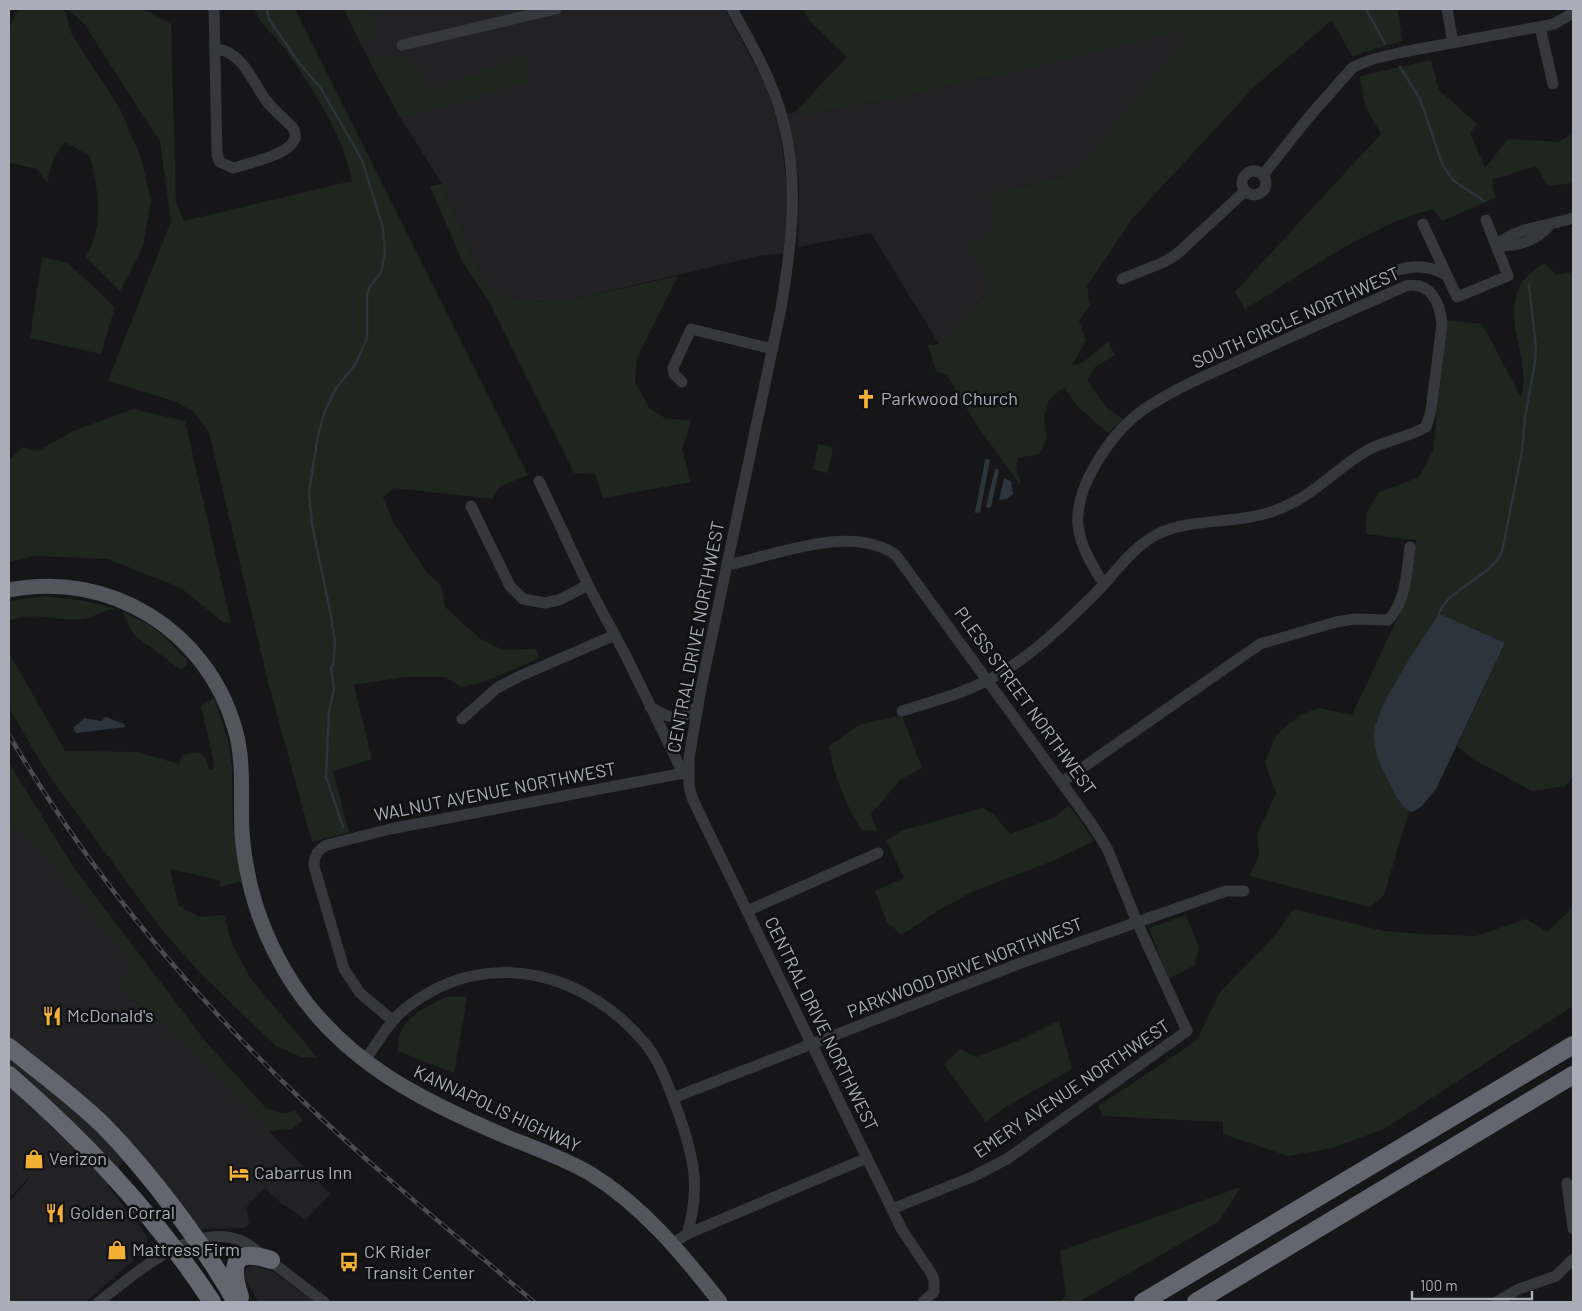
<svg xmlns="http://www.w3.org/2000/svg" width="1582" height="1311" font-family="Barlow,sans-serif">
	<rect width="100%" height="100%" fill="#161618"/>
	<g fill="#222225">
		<polygon points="370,9 725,9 765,84 779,126 788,194 785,253 758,256 562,302 523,301 493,292 477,266 442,184 400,117 360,43 377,38"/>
		<polygon points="1194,28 1075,173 989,194 996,220 992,232 981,240 968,244 991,289 939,344 871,233 798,247 799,181 787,114 795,112 802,115 912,95"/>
		<polygon points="13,826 36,845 134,965 119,986 187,1046 330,1194 306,1220 281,1203 265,1188 246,1208 249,1224 244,1228 199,1229 130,1147 108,1186 147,1236 147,1248 86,1302 9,1302 9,1202 28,1180 27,1179 9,1199 9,830"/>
		<polygon points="251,1265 272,1271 315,1302 258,1302 243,1275 243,1271"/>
	</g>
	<g fill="#1e261f">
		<path d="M18,9h46l8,26 48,74 21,49 10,43 -8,45 -23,45 -34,-34c19,-36 12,-63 4,-101l-25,-14 -11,15 -7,26 -10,-14 -26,-6 -2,2v-137z"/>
		<path d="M68,9h75l28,15 5,179 8,18 168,-40c-10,-49 -39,-92 -68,-133 -11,-15 -22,-21 -30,-39h41l233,466 -29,12 -7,12 -98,-11 -11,9 10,25 34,51 14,12 4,22 35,32 23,11 33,-1 4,9 -59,25 -20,4 -16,-10h-40l-51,8 18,74 -39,12 16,61 -37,10 -44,-160 -59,-250 -15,-20 -20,-11 -66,-20 63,-160 -11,-79 -75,-117z"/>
		<polygon points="344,9 370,9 378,38 360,43"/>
		<path d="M803,9h595l4,32 -50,15 -20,-36 -78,67 -122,132 -45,67 3,19 -11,16 7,20 -14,24 10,-2 26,-21 7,13 -20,12 -8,13 20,28 16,11 -15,14 -31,-27 -13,-19 -15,13 -5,18 3,21 -8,15 -21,4 -2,10 5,18 -45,-62 -29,-49 -11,-4 -8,-26 11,-1 52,-55 -24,-46c34,-8 30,-20 22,-49l86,-21 118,-144 -281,66 -110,20 -7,-3 52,-55 -38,-37z"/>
		<polygon points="407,54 432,90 526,54 529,83 400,117 368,59"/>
		<path d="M1431,60l8,30 38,34 -7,9 15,35 23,-29 51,3 14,-9v50l-25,3 -12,-20 -44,14 3,18 -53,23 -9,-12c-68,18 -128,64 -188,100l-10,-17 146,-158 -16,-28 -5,-30z"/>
		<polygon points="442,184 477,266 493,292 523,301 562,302 678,276 637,358 635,382 649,408 665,418 691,421 682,449 691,482 603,498 595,474 574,473 489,301 463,263 430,186"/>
		<polygon points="42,257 68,263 115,307 101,354 30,338"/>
		<path d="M1544,263l13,12 16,-3v504l-7,10 -34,5 -59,-32 -16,-13 48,-102 -67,-29 -44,68 -18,38 22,77 11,13 -25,84 -14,12 -120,-31 9,-21 -2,-20 19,-42 -11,-31 11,-27 24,-20 19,-7 33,7 44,-94c16,-24 17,-53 20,-81l-50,-6v-20l12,-21 41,-16 14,-26 14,-131 35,4 39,73c11,-37 -20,-76 0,-113 4,-8 16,-15 23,-21z"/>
		<polygon points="133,409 185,421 231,623 223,622 181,588 108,559 35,556 9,562 9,460 23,447 38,451 73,431"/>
		<polygon points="818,444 833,447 828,473 813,470"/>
		<path d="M44,596c41,4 78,9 112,34 11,8 21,20 31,29v5l-6,6 -48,-36 -11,-23c-19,-5 -23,6 -40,8 -26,3 -48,-9 -73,2v-20z"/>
		<polygon points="9,653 65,751 137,752 179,764 182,755 198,752 206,758 209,770 213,770 214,763 201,706 214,698 228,740 232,767 233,826 241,881 221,887 219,880 170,869 179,906 199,917 224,915 232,944 250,978 318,1058 301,1057 276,1046 198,971 159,926 48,774 9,708"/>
		<path d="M902,715l20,53 -22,12 -29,34 6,17 -15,-1c-16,-24 -29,-56 -33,-84l30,-21z"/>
		<path d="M9,763l65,105 132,174 59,65c10,5 19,9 29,3l9,10 -11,9 -23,2 -82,-85 -68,-60 14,-21 -97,-120 -23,-19 -4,4z"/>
		<polygon points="1069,805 1094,841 1055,860 972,892 939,910 902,935 887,922 875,891 904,878 886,840 903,830 983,808 994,815 1010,834 1055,817"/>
		<polygon points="1573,899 1573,1006 1384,1129 1332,1148 1288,1156 1223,1134 1223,1122 1103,1116 1098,1106 1196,1041 1220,992 1276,934 1294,909 1384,931 1420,934 1476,936 1526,919 1547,932 1570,910"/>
		<polygon points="1186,915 1199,947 1195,965 1168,979 1149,928"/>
		<path d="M446,997h21l-13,76 -56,-22c-2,-31 24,-42 48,-54z"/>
		<polygon points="1059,1020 1072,1069 1004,1108 986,1122 944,1064 960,1049 977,1057 1020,1040"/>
		<polygon points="1241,1187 1218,1222 1079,1302 1059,1302 1066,1296 1060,1251"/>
	</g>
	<g fill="#2c353c">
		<polygon points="987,459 990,460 980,512 975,513 985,460"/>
		<polygon points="995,469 999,470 991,507 988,508 986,507"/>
		<polygon points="1004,478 1011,481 1013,494 1007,499 999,500"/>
		<path d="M1442,615l63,28 -69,146 -14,17 -10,6c-11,-4 -18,-20 -23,-30 -7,-13 -14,-28 -15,-43 -3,-28 48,-98 64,-124z"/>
		<polygon points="106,717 124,724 125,727 77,733 74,731 74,727 85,718 101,721"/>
	</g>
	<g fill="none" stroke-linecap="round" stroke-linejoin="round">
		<g stroke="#2c353c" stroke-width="2.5">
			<polyline points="267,9 269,19 299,63 320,87 362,160 383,228 385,254 381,272 369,288 367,296 367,338 355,365 336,388 325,411 318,435 309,493 312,524 331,616 335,642 333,666 331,667 334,690 329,711 326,777 343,827"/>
			<polyline points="1366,9 1385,44"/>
			<polyline points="1400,67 1420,99 1443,166 1454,181 1484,201"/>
			<path d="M1438,617c6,-28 53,-39 64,-65l20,-101 3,-34 10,-54 1,-15 -7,-63"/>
		</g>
		<g stroke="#37383d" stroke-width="11">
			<path d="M214,9l3,146 3,7 13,6c15,-5 75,-16 60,-40 -8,-8 -17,-16 -25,-25 -15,-19 -25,-52 -52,-54"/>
			<path d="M732,9c16,29 33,58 44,89 25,70 17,139 5,210l-80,380 -12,70v28l4,14 34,70 175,360 29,43 3,7v12l-11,10"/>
			<polyline points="1447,9 1453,43"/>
			<polyline points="1540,27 1553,84"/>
			<polyline points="402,45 556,9"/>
			<circle cx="1254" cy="183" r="12"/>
			<polyline points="1263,175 1308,118 1353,67 1373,59 1403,52 1554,24 1573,13"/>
			<polyline points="1423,224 1457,297 1508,276 1486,220"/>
			<path d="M1496,245c21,-18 52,-19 77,-27"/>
			<path d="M1496,245c19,3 39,-4 52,-18"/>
			<path d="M1398,270c16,-5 33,-4 48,5"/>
			<polyline points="1122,279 1164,262 1177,254 1245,191"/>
			<polyline points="682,382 674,374 673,368 691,329 773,349"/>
			<polyline points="539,481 588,585 626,656 683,773"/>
			<polyline points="471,506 510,586 523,599 545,603 559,600 588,585"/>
			<path d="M728,565c49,-10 123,-42 168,-10l195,268 16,25 30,74 50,109 -180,128 -35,18 -80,32"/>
			<path d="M650,707c21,12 29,16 48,-1"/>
			<path d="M902,711c29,-9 59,-17 86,-31 40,-20 74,-54 106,-85 20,-20 36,-46 62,-60 31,-17 81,-11 115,-23 42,-14 60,-40 95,-61 19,-11 41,-13 60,-24l5,-16 11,-87c-2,-21 -11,-43 -36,-38 -49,22 -99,43 -148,66 -37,17 -75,32 -109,54 -34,21 -74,77 -71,119 2,21 15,42 26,59"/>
			<polyline points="462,719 497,688 520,676 615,635"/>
			<path d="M1062,782l198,-138 76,-22 19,-3 33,1c18,-17 19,-50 22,-73"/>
			<polyline points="747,911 878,853"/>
			<path d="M392,1020l-32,-27 -16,-24 -30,-103c0,-11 4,-16 13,-21l63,-16 299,-57"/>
			<path d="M365,1060c14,-19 25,-41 45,-55 80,-60 179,-32 238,42 14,19 22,44 30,65 16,45 23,76 9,122"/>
			<polyline points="673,1098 1018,964 1226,891 1244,891"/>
			<polyline points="1567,1183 1573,1229"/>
			<polyline points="672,1244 687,1234 867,1158"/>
			<path d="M99,1302c37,-29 99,-86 149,-58l76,58"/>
			<polyline points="1496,1302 1519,1289 1556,1276 1573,1259"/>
		</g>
		<path stroke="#53555c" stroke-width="15" d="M9,590c100,-20 198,40 226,139 10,34 5,69 7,104 4,54 22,106 51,151 52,79 128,116 212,152 29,12 59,22 86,38 52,32 92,81 129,128"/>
		<g stroke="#63666e" stroke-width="18">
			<path d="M9,1047c31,25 65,50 94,78 46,47 101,120 133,177"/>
			<path d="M9,1075c76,66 148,143 203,227"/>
			<path d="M240,1297c-10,-32 -8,-50 31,-37"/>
			<polyline points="1143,1302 1573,1045"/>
			<polyline points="1196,1302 1573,1075"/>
		</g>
		<defs>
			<path id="rail" d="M9,735c79,136 181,259 295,367 73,70 153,134 230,200"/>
		</defs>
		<use href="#rail" stroke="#4a4c52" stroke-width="4.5"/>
		<use href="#rail" stroke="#111113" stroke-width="2.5" stroke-dasharray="8" stroke-linecap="butt"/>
	</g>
	<defs>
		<symbol id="church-bare" viewBox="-9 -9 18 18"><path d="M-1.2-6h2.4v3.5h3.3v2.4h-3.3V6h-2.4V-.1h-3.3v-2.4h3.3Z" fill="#f2b134" stroke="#111113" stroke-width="2.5" paint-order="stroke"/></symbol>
		<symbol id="restaurant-bare" viewBox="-9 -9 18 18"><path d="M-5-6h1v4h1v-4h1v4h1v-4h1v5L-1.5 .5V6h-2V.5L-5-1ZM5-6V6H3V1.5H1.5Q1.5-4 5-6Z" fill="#f2b134" stroke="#111113" stroke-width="2.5" paint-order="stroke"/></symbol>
		<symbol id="shop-bare" viewBox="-9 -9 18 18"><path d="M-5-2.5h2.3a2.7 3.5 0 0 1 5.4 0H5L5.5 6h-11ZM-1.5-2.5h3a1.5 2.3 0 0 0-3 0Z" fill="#f2b134" stroke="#111113" stroke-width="2.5" paint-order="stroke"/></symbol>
		<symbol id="hotel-bare" viewBox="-9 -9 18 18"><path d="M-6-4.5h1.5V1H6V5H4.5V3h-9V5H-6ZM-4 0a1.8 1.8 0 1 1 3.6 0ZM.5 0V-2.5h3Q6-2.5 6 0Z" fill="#f2b134" stroke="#111113" stroke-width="2.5" paint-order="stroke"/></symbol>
		<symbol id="bus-bare" viewBox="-9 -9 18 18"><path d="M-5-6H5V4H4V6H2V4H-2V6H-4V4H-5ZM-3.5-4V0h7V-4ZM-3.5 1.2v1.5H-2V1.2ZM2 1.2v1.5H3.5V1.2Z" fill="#f2b134" stroke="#111113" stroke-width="2.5" paint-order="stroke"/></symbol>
	</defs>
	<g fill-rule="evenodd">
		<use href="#church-bare" x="852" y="385" width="28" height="28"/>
		<use href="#restaurant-bare" x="38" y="1002" width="28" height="28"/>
		<use href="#shop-bare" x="20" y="1145" width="28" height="28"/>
		<use href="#hotel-bare" x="225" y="1159" width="28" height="28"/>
		<use href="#restaurant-bare" x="41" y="1199" width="28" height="28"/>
		<use href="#shop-bare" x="103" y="1236" width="28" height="28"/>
		<use href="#bus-bare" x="335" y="1248" width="28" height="28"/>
	</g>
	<g text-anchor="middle" stroke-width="5" stroke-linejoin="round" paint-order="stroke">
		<g font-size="18" fill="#a8adb8" stroke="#111113">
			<text transform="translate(1296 318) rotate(-24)" y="6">SOUTH CIRCLE NORTHWEST</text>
			<text transform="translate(696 637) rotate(-79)" y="6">CENTRAL DRIVE NORTHWEST</text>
			<text transform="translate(1025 701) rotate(54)" y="6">PLESS STREET NORTHWEST</text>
			<text transform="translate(495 792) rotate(-11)" y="6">WALNUT AVENUE NORTHWEST</text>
			<text transform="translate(965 968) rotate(-21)" y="6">PARKWOOD DRIVE NORTHWEST</text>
			<text transform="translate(821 1024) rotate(64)" y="6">CENTRAL DRIVE NORTHWEST</text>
			<text transform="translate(1072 1089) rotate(-34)" y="6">EMERY AVENUE NORTHWEST</text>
			<text transform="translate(497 1109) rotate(25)" y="6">KANNAPOLIS HIGHWAY</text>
		</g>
		<g font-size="18" fill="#a8adb8" stroke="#111113" text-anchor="start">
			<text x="881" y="405">Parkwood Church</text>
			<text x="67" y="1022">McDonald's</text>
			<text x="49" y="1165">Verizon</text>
			<text x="254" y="1179">Cabarrus Inn</text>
			<text x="70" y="1219">Golden Corral</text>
			<text x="132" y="1256">Mattress Firm</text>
			<text x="364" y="1258">CK Rider<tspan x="364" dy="21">Transit Center</tspan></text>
		</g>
	</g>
	<rect width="1582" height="1311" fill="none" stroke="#a8adb8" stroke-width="20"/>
	<path d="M1412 1291v8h120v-8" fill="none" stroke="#a8adb8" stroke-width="2.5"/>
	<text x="1420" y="1291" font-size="15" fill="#a8adb8" stroke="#111113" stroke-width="4" paint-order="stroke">100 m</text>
</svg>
